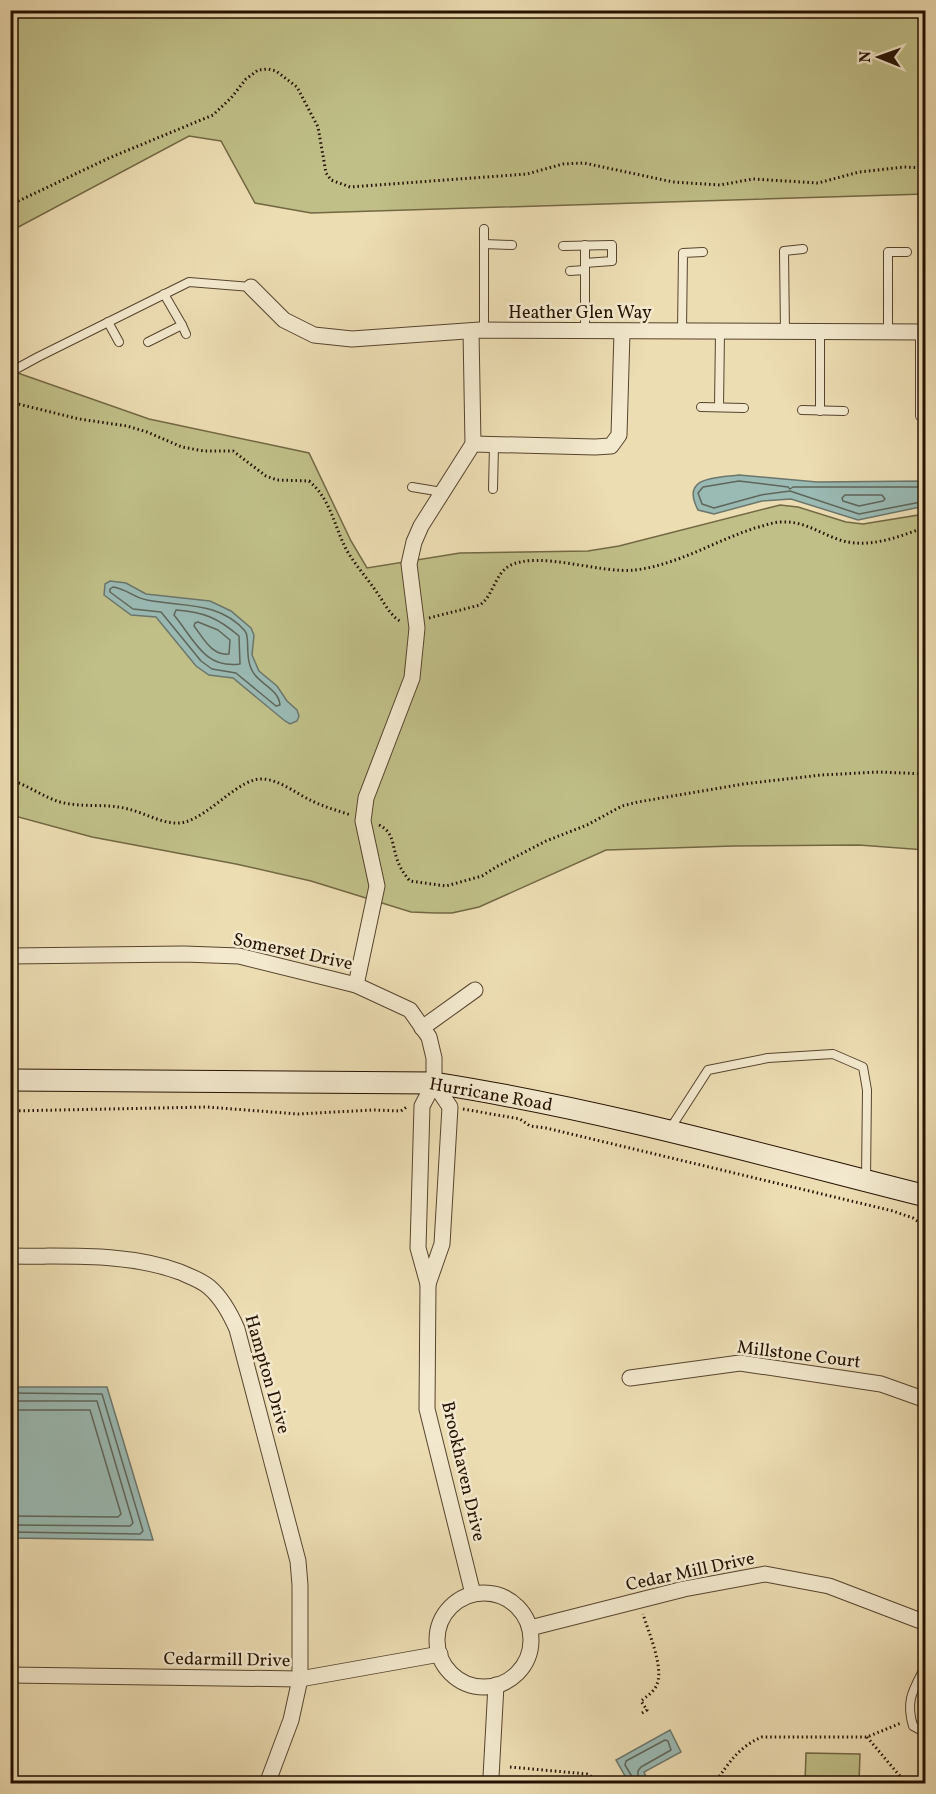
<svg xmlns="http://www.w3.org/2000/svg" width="936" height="1794" font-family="Vollkorn,serif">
	<rect width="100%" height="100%" fill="#edddb3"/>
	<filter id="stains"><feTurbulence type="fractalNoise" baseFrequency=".00333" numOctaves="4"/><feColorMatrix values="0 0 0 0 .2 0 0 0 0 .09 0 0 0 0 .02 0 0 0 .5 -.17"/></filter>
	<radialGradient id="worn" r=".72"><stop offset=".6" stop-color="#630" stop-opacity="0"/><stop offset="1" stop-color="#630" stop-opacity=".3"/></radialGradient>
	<g fill="#c0bf88" stroke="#726844" stroke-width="1.5">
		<polygon points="11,10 925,11 925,194 311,213 255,203 221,141 189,136 11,231"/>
		<polygon points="11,372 15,372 149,419 309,453 351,541 367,568 460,553 588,551 619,546 780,505 798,507 846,522 863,524 925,514 925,850 859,845 734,846 606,850 479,907 452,913 435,913 411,912 311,881 236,864 92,837 11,815"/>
		<polygon points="806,1753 860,1754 859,1783 805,1783"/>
	</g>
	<g fill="#9abab4" stroke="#6b766c" stroke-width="1.5">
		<path d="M739,475l78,7 108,-1v25l-67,14 -67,-21 -29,2 -48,13 -16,-4c-18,-34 18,-32 41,-35z"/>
		<polygon points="110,581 126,583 146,594 210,601 231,611 251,628 254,635 252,655 259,671 277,686 287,701 297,710 299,716 297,721 290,724 285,721 233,678 209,675 196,666 156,617 131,615 104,595 105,584"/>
		<polygon points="11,1387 107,1387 153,1540 11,1538"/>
		<polygon points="670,1730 681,1752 644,1772 647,1779 639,1783 629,1783 616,1760"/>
	</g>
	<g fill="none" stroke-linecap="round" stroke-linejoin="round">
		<g stroke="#5f665a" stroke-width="1.5">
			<polyline points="926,487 793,487 790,489 788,487 739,481 703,487 698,493 702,504 714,508 761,495 790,491 859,514 926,501"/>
			<polygon points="845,495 882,495 885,499 883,501 859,506 843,501 842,498"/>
			<path d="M113,587c14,2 21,11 34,13 35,7 72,1 98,31 6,7 -2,29 10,44 8,10 24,16 25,30l-4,1 -40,-33 -24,-4 -11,-8 -40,-49 -28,-3 -23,-17v-3z"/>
			<path d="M176,610c28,2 42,8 63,26l1,28c-36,5 -46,-25 -66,-49z"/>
			<path d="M198,622l20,8 12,10 -1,14c-17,2 -25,-15 -35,-28l1,-3z"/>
			<polyline points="10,1393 102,1394 143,1531 140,1534 10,1532"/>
			<polyline points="10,1401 97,1401 133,1523 130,1526 10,1525"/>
			<polyline points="10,1410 90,1410 121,1514 118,1517 10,1516"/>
			<polygon points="665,1740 668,1741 671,1750 641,1767 638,1771 638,1779 634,1780 625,1765 626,1761"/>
		</g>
		<defs>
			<g id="lane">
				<polyline points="484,229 484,330"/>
				<polyline points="484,244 512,245"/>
				<polyline points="563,246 612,245 612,261 585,263"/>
				<polyline points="570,271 585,270"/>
				<polyline points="108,322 119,342"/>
				<polyline points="182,325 186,334"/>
				<polyline points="585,331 585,245"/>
				<polyline points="682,331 683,253 703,252"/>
				<polyline points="785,332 784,251 803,249"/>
				<polyline points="888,332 888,252 907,252"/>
				<polyline points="920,332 920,416"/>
				<polyline points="148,342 182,325 164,294"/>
				<polyline points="10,377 16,369 38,357 189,282 251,287"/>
				<polyline points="701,407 744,408"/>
				<polyline points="719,407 720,332"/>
				<polyline points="802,410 844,411"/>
				<polyline points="820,411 820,332"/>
				<polyline points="412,487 442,492"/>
				<polyline points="493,489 494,445"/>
				<polyline points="670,1129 708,1070 768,1058 833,1054 863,1067 867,1090 866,1179"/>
				<path d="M926,1665c-12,24 -21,34 -13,61l13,7"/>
			</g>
			<g id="street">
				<polyline points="251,287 284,320 314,335 352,339 480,330 926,332"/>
				<polyline points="473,444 595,447 611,446 619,435 622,332"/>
				<polyline points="10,956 184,954 239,956 356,985 410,1010 429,1037 434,1058 434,1083 422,1106 418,1248 428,1284 427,1409 473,1594"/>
				<polyline points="356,985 377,886 363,821 366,798 412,678 417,628 409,564 414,542 421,526 473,444 471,331"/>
				<polyline points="422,1028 475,990"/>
				<path d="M10,1256c57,1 116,-4 170,16 9,4 21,8 29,15 13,11 21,26 28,42l61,232 2,24v94l-9,41 -24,64"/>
				<polyline points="428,1284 442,1244 450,1107 434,1083"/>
				<polyline points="630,1378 740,1363 881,1384 926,1400"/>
				<circle cx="484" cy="1640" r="47"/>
				<polyline points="530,1628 684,1589 765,1574 829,1586 926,1623"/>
				<polyline points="10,1675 300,1679 440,1654"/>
				<polyline points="488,1784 491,1777 496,1685"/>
			</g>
			<path id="secondary" d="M10,1080l424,3c166,26 329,72 492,113"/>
		</defs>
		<use href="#lane" stroke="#56442e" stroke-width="10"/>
		<use href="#street" stroke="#56442e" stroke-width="17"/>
		<use href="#secondary" stroke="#241101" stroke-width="23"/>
		<g stroke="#241101" stroke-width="3" stroke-dasharray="1.5 3" stroke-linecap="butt">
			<polyline points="10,205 109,158 213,115 231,98 246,79 258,70 268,69 276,71 297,87 318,127 326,173 331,180 350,187 527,174 563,164 584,163 673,182 720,185 753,179 818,183 859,172 904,167 926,168"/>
			<path d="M10,402l69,17 48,7 20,6 35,15 22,4h29l33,25 11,4 32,1c22,19 24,42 37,68 9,16 22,30 32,45 7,10 13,23 24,28"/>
			<path d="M429,618l51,-13c13,-9 15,-31 29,-39 29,-16 91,8 126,4 42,-5 80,-29 120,-42 9,-2 17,-6 27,-6 21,-1 36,10 55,17 30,11 61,-2 89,-12"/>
			<path d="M10,780c18,5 33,17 50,22 23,6 46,1 68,7 18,4 39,18 57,13 26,-7 55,-45 78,-43 17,1 34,15 49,22 13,6 26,10 39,14"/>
			<path d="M379,825c15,7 13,20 18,34 3,9 7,15 13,22l36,5 36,-10 14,-9 50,-26 41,-16 35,-19 16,-4 105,-18 78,-9 58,-3 47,2"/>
			<polyline points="463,1109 520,1119 530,1126 546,1128 893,1211 913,1218 926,1227"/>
			<polyline points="10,1111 207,1107 298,1114 373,1110 401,1111 408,1106"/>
			<path d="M642,1713l5,-3 -6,-9c5,-4 14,-10 16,-17 7,-17 -9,-53 -14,-70"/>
			<polyline points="867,1737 899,1775 911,1784"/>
			<polyline points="510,1767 587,1774 604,1784"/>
			<path d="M714,1784c15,-21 24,-37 48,-47h105l34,-14"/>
		</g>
		<use href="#lane" stroke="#f3e9ce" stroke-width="8"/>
		<use href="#street" stroke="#f3e9ce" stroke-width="15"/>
		<use href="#secondary" stroke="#f3e9ce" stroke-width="21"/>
	</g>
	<g text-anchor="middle" stroke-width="5" stroke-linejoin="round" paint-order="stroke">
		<g font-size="18" fill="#241101" stroke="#f3e9ce">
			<text x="580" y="318">Heather Glen Way</text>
			<text transform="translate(293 951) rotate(12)" y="6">Somerset Drive</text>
			<text transform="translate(491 1094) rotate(10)" y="6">Hurricane Road</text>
			<text transform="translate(799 1354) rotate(7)" y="6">Millstone Court</text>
			<text transform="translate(268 1374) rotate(74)" y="6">Hampton Drive</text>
			<text transform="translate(464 1471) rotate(77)" y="6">Brookhaven Drive</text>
			<text transform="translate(690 1571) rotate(-12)" y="6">Cedar Mill Drive</text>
			<text transform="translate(227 1659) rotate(1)" y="6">Cedarmill Drive</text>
		</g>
	</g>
	<rect width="936" height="1794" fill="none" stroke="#edddb3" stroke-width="36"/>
	<rect x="12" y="12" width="912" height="1770" fill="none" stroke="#241101" stroke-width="3"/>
	<rect x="18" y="18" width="900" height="1758" fill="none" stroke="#241101" stroke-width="1.5"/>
	<g transform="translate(879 57) rotate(271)" stroke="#f3e9ce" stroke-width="4.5" paint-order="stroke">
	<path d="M0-4.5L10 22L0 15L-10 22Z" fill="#241101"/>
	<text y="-9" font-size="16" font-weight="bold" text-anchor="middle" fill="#241101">N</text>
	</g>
	<rect width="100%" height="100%" filter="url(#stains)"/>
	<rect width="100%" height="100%" fill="url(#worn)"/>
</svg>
